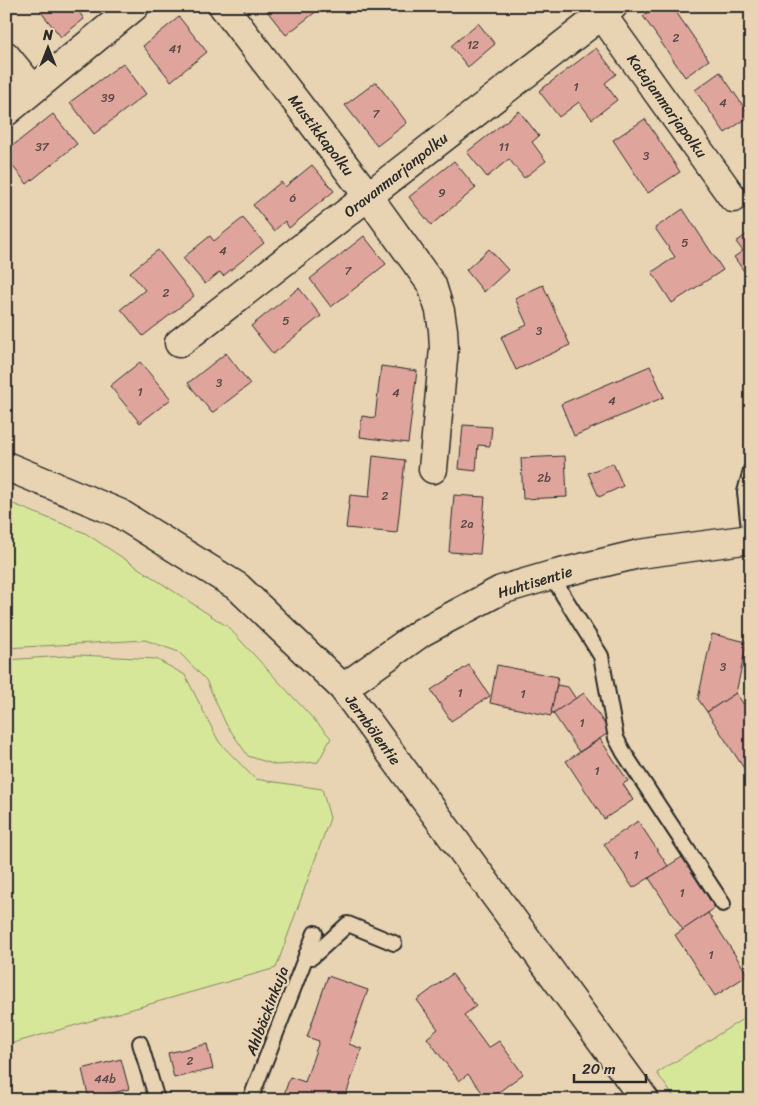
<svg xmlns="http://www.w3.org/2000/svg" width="757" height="1106" font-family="Sriracha,sans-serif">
	<rect width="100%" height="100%" fill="#e8d4b2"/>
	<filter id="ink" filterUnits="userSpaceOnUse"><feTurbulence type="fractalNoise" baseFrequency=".02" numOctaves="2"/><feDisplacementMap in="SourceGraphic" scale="10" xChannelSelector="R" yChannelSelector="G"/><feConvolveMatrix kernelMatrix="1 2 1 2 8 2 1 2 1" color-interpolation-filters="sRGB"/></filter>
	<g filter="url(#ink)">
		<g fill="#d7e79a" stroke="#818962">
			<polygon points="6,501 85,533 228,627 331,738 318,762 276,765 248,756 226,724 206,680 179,652 145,640 6,648"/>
			<polygon points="79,655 156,659 185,675 219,742 255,779 322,789 330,818 276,968 6,1045 6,660"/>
			<polygon points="751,1014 751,1100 676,1100 657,1073"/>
		</g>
		<g fill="#dfa59d" stroke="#2b2b2b">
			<polygon points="47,6 75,6 84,19 61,37 40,11"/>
			<polygon points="263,6 315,6 318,10 286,35"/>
			<polygon points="657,6 672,6 709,60 685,77 643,16"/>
			<polygon points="179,17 207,52 171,81 143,46"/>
			<polygon points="478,23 495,44 468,67 451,46"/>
			<polygon points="596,48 616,74 605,83 617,100 592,119 579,102 559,117 539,91"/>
			<polygon points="123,63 146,94 94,134 70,102"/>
			<polygon points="720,72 750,116 725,133 695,90"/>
			<polygon points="376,82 407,123 377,146 345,105"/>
			<polygon points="519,111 539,136 532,142 546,161 524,178 509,159 487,177 467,152"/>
			<polygon points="53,114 77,144 27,184 6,158 6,151"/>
			<polygon points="645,119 680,172 648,193 613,140"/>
			<polygon points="454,161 476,188 431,225 409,197"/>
			<polygon points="312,165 334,191 289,228 285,221 274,231 253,205 281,182 285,187"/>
			<polygon points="683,209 723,270 672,303 652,272 675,257 655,228"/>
			<polygon points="243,218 264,243 223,276 220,272 205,284 183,258 210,236 214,241"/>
			<polygon points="750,232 751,234 751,281 734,257 743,251 736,242"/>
			<polygon points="364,236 386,264 331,307 310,279"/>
			<polygon points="489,249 508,270 484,292 466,270"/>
			<polygon points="158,250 194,296 143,336 121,309 145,290 130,272"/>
			<polygon points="543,285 570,345 516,370 501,337 527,325 515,298"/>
			<polygon points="299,288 321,316 273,354 251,326"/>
			<polygon points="226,353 250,384 212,413 188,383"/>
			<polygon points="140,362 171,399 140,423 110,386"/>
			<polygon points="381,366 417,371 408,443 360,437 362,416 375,418"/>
			<polygon points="650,366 664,397 574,436 561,404"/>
			<polygon points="463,425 492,427 490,446 478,445 476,471 459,469"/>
			<polygon points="373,456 405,460 397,533 346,528 350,495 369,497"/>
			<polygon points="565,456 567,497 523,499 521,458"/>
			<polygon points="613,463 623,486 599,497 588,473"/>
			<polygon points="454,495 485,497 480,554 449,552"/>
			<polygon points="712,634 747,642 736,693 707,712 698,699"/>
			<polygon points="469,665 490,696 451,721 431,690"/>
			<polygon points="497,665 558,677 551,716 490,703"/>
			<polygon points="557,685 568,687 576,699 553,713 551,712"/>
			<polygon points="584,693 610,732 579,752 553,713"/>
			<polygon points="736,693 751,715 751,775 749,776 707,712"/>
			<polygon points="600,739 628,781 623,784 633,800 604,819 566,761"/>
			<polygon points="638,821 668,866 633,888 604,844"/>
			<polygon points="682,857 715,908 683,930 649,878"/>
			<polygon points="708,913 748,975 715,996 675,935"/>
			<polygon points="452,974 476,1006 464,1015 488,1048 499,1041 523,1074 488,1100 468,1074 459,1081 427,1038 438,1029 417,1000"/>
			<polygon points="328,976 368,990 349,1044 362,1049 344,1100 336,1100 328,1097 327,1100 282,1100 290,1077 305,1082 319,1041 307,1037"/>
			<polygon points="207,1044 213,1069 174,1078 168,1053"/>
			<polygon points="121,1059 129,1089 89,1099 82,1069"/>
		</g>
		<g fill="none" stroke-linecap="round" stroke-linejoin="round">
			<defs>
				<g id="service">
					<polyline points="750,539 745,492 751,470"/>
					<polyline points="552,575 563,595 601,656 616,738 624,753 723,904"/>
					<polyline points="306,955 312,957 348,924 394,943"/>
					<polyline points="140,1043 157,1100"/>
					<polyline points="250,1100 315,933"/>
				</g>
				<g id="minor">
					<polyline points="223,6 368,196 432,285 440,311 443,330 444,348 433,469"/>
					<polyline points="602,15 733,198"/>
					<polyline points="6,56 33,89"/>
					<polyline points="6,112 135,6"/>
					<polyline points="179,343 613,6"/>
					<polyline points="343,688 422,632 501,590 552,575 639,554 751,539"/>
				</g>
				<polyline id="tertiary" points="6,466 119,513 238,587 343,688 645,1100"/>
			</defs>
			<use href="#service" stroke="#2b2b2b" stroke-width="18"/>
			<use href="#minor" stroke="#2b2b2b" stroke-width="31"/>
			<use href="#tertiary" stroke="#2b2b2b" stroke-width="31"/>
			<use href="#service" stroke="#e8d4b2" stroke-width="14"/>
			<use href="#minor" stroke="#e8d4b2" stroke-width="28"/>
			<use href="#tertiary" stroke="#e8d4b2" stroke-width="28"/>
		</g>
	</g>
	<g text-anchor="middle" stroke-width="5" stroke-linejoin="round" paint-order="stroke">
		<g font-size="12" fill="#584a48">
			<text x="676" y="42">2</text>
			<text x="473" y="49">12</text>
			<text x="175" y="53">41</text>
			<text x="576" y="91">1</text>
			<text x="108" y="102">39</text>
			<text x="723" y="107">4</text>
			<text x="376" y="118">7</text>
			<text x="42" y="151">37</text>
			<text x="504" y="151">11</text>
			<text x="646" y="160">3</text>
			<text x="442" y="197">9</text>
			<text x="293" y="202">6</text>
			<text x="685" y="247">5</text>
			<text x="223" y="255">4</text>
			<text x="348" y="275">7</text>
			<text x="166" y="297">2</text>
			<text x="286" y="325">5</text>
			<text x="539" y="335">3</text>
			<text x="219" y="387">3</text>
			<text x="140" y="396">1</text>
			<text x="396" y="397">4</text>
			<text x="612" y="405">4</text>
			<text x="544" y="482">2b</text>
			<text x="385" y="500">2</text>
			<text x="467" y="528">2a</text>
			<text x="723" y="671">3</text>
			<text x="460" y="697">1</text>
			<text x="523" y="698">1</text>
			<text x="582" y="727">1</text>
			<text x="597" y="775">1</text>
			<text x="636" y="859">1</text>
			<text x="682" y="897">1</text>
			<text x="711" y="959">1</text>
			<text x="190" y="1065">2</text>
			<text x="105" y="1083">44b</text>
		</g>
		<g font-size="15" fill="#2b2b2b" stroke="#e8d4b2">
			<text transform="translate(667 106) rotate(54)" y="5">Katajanmarjapolku</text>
			<text transform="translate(321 135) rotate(53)" y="5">Mustikkapolku</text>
			<text transform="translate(396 175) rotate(-38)" y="5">Oravanmarjanpolku</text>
			<text transform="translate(535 582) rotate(-17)" y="5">Huhtisentie</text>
			<text transform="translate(373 730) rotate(54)" y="5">Jernbölentie</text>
			<text transform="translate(267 1011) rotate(-69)" y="5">Ahlbäckinkuja</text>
		</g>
	</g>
	<rect width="757" height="1106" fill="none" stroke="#e8d4b2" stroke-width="25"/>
	<rect x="12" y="12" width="732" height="1081" fill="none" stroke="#2b2b2b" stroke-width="2" filter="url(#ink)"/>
	<g transform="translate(48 48)" stroke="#e8d4b2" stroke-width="4" paint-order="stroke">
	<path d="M0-4L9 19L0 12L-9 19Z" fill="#2b2b2b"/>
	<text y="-8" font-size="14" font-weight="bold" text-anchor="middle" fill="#2b2b2b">N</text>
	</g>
	<path d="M574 1074v8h72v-8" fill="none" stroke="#2b2b2b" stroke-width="2.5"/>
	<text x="582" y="1074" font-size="15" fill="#2b2b2b" stroke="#e8d4b2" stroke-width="4" paint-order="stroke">20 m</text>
</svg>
